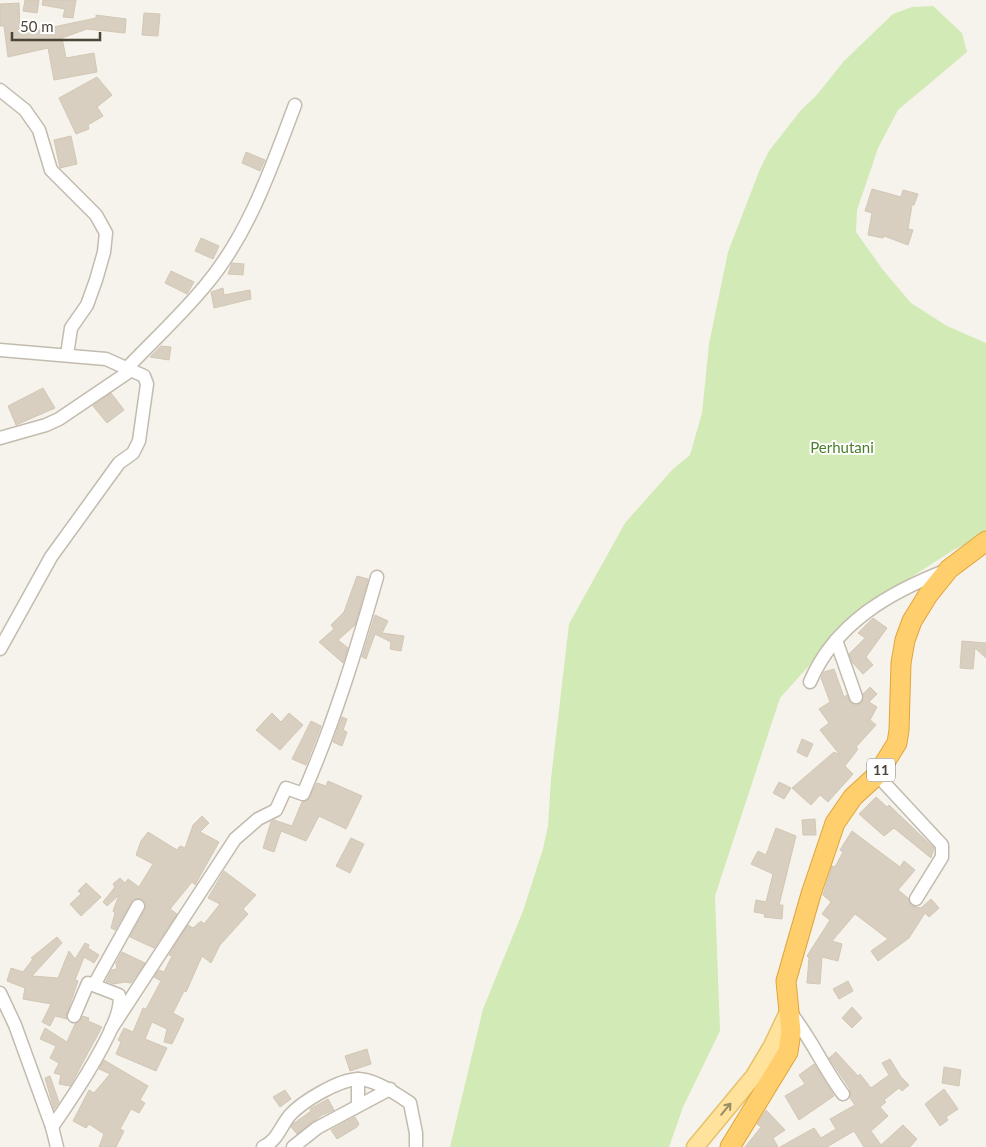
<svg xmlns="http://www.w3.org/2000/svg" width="986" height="1147" font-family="Lato,sans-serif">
	<rect width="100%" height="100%" fill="#f6f3ec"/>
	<polygon fill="#d2eab5" points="933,6 962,33 967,52 898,110 878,148 871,169 857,210 856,232 883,270 911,303 947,326 986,343 986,533 952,551 858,611 780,698 715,896 720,1031 683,1107 669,1147 450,1147 483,1009 523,911 543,849 548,826 551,779 569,624 625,523 673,469 690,455 702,413 709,344 728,252 760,169 769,151 801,110 816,96 844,61 893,14 912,7"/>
	<g fill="#d8cfc1" stroke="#d3c7b4">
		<polygon points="25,0 39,0 37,13 23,11"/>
		<polygon points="43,0 76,0 73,18 63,17 65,9 42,5"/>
		<polygon points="19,3 20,34 96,18 96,15 126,19 125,33 87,29 62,38 66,58 94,53 97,72 54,80 48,48 8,57 4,26 0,26 0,4"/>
		<polygon points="144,13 160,14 158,36 142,35"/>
		<polygon points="97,77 112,95 97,107 103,116 88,125 89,129 76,134 59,98"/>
		<polygon points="71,136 77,164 60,168 54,140"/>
		<polygon points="246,152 265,160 260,171 242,163"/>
		<polygon points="872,189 901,197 903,190 918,194 914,205 912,205 908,229 913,230 908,245 884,236 883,238 868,235 872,213 865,211"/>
		<polygon points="201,238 219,246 213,259 195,251"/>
		<polygon points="232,263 244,264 243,275 228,274"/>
		<polygon points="171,271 194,282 187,294 165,283"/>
		<polygon points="223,288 224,295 250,290 251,299 214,308 211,292"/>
		<polygon points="161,346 171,347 169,360 150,357"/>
		<polygon points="43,388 55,408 16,425 8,406"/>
		<polygon points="111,393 124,410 107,423 93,406"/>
		<polygon points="357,576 368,579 355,625 338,640 348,648 343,663 319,642 334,629 331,625 344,612"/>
		<polygon points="375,615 388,621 382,633 404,636 401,651 390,649 391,642 375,634 366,659 362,657"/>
		<polygon points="873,618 887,628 866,657 873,665 863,674 852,662 849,654 865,638 858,633"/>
		<polygon points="962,641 986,643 986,658 975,648 973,669 960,668"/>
		<polygon points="834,669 844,697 847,695 851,703 855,705 862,703 863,694 870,687 877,694 869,702 877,707 870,720 876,725 856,747 858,749 845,766 853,774 828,802 820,795 811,805 792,788 834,752 840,755 820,730 829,723 819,709 830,702 821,678 824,672"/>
		<polygon points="272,713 281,722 289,713 303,725 280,750 256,730"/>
		<polygon points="342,717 347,719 343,730 347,732 342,746 333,742"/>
		<polygon points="311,721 321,726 306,765 292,759"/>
		<polygon points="802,739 813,744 807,757 797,752"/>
		<polygon points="328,781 362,796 346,829 319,816 306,841 281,831 274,852 263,848 271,822 274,820 292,826 302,802 308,800 317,783 326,786"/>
		<polygon points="779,782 791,788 784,799 773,793"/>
		<polygon points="876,797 887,807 889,805 934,848 931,858 894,828 884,836 859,814"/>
		<polygon points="202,816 209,823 200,832 219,842 195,885 192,882 170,909 177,914 154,948 130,937 145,910 145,902 142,899 133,899 115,930 111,928 115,913 113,911 119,895 107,906 103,902 115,887 113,884 120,878 125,883 128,879 139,887 153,864 136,855 141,841 148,832 177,850 180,846 185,848 193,825"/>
		<polygon points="815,819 816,835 803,835 802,820"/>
		<polygon points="776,828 796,836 779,905 783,905 782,919 764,917 765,914 754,912 756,900 766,902 773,874 751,864 758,851 766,855"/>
		<polygon points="852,831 900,867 904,861 915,870 898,890 908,898 911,906 921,908 931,899 939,908 929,917 925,913 909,938 878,961 871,951 888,939 855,914 832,941 842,944 838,961 822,957 820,984 807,983 809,958 807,956 830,920 822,914 831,902 823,895 832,866 835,867 843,852 840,850"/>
		<polygon points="351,838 364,844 350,873 336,866"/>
		<polygon points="224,871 256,895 243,909 248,914 220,945 211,963 202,956 186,992 184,991 173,1013 184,1019 172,1044 164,1042 167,1029 152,1022 145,1039 167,1048 156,1071 116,1054 121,1042 118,1040 124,1028 133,1032 143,1008 146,1009 161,981 154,977 159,970 164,972 172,956 169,955 188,925 193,928 201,921 204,924 220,904 208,898"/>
		<polygon points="86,883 101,897 81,916 70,904 81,894 78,891"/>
		<polygon points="57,937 62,943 32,976 58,978 69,951 75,959 85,943 89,945 88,948 99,955 94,963 84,957 75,980 78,981 67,1013 67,1019 55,1016 50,1026 42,1022 51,1004 23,999 25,988 7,981 11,968 23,972 33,959 31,958"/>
		<polygon points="122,952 145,963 131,983 125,982 114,984 106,981 112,970 117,969 116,963"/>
		<polygon points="848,981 853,991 839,999 833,989"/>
		<polygon points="852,1007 862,1018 852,1028 842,1018"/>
		<polygon points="83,1016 89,1018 88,1021 102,1027 70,1086 59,1084 61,1075 54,1073 59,1063 50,1058 56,1046 40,1039 45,1028 67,1042 75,1024 79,1022"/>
		<polygon points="367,1049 371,1064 350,1071 345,1056"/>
		<polygon points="836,1052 858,1076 860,1074 871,1088 889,1075 882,1063 890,1059 901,1077 909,1085 902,1091 899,1088 884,1100 886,1102 880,1107 888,1116 871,1131 881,1145 903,1125 917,1139 910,1147 864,1147 854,1131 827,1147 780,1147 814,1128 821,1138 836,1129 830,1119 855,1105 850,1098 850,1089 829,1058"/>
		<polygon points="104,1060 148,1086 140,1100 145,1103 139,1113 131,1109 120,1129 124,1131 116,1147 99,1147 104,1134 89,1124 86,1128 73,1121 89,1090 94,1093 110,1074 99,1069"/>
		<polygon points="814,1064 834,1096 799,1120 785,1096 805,1084 799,1075"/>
		<polygon points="944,1067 961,1070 959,1086 942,1083"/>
		<polygon points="50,1076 59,1102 54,1109 45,1078"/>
		<polygon points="944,1089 958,1109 946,1117 948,1120 940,1126 925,1104"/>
		<polygon points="285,1090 291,1099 280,1107 273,1097"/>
		<polygon points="328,1099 334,1110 322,1115 297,1134 291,1127 293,1124 311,1111 310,1109"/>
		<polygon points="766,1110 785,1130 773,1138 778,1147 745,1147 761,1127 757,1124"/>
		<polygon points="355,1117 359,1124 357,1127 337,1139 331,1130"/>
	</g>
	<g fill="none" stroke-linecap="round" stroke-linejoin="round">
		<defs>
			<g id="minor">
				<polyline points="0,90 25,110 39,130 51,170 96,215 106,233 104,252 96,280 87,305 71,328 67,355"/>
				<polyline points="0,350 106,359 144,376 147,384 139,441 133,453 119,463 51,557 0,649"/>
				<path d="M126,369c26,-27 55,-54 79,-83 44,-52 66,-118 90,-181"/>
				<polyline points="0,438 46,425 59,419 130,371"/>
				<polyline points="836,640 856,697"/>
				<path d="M810,682c25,-59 80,-90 137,-112"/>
				<polyline points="877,775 942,845 942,857 916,899"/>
				<polyline points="94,985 138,906"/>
				<polyline points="0,993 15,1025 52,1127 57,1147"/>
				<path d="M790,1012c21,26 33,55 53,82"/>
				<path d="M111,1029l124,-190 23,-20 18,-9 10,-22 17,6c31,-71 53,-143 74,-217"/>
				<polyline points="358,1079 358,1105"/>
				<path d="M52,1127c16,-23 74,-107 67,-132l-31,-12 -14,33"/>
				<path d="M263,1147c15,-7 17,-20 27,-32 13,-14 48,-35 68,-36 16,0 39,15 52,24l6,30v14"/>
				<polyline points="293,1147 317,1128 390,1089"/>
			</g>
			<polyline id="major" points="695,1147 754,1076 772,1046 789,1010"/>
			<polyline id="highway" points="730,1147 788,1052 791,1032 786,981 811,894 835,823 853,797 877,775 897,743 899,730 901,663 905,640 912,621 928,595 949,569 986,541"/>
		</defs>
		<use href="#minor" stroke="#c2bbae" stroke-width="15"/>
		<use href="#major" stroke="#e6c16a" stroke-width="19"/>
		<use href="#highway" stroke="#e0a43c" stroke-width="21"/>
		<use href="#minor" stroke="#fff" stroke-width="12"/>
		<use href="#major" stroke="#ffe39c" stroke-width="16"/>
		<use href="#highway" stroke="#ffcf6e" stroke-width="19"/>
	</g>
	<defs><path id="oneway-shaft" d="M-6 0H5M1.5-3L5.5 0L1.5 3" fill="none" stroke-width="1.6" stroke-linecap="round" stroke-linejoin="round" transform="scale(1.25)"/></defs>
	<use stroke="#9c8c66" href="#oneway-shaft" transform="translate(726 1109) rotate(-50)"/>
	<g text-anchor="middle" stroke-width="4" stroke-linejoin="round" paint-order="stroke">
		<rect fill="#fff" stroke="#817c74" stroke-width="1" x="867" y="758.5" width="28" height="23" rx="4"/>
		<g font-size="14" font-weight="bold" fill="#4b4439">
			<text x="881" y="775">11</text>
		</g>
		<g font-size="15" fill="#4a7f2a" stroke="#fff">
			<text x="842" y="453">Perhutani</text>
		</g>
	</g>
	<path d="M12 32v8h88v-8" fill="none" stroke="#4b4439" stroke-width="2.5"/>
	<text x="20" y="32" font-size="15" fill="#4b4439" stroke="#ffffff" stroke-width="4" paint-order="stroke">50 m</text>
</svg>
